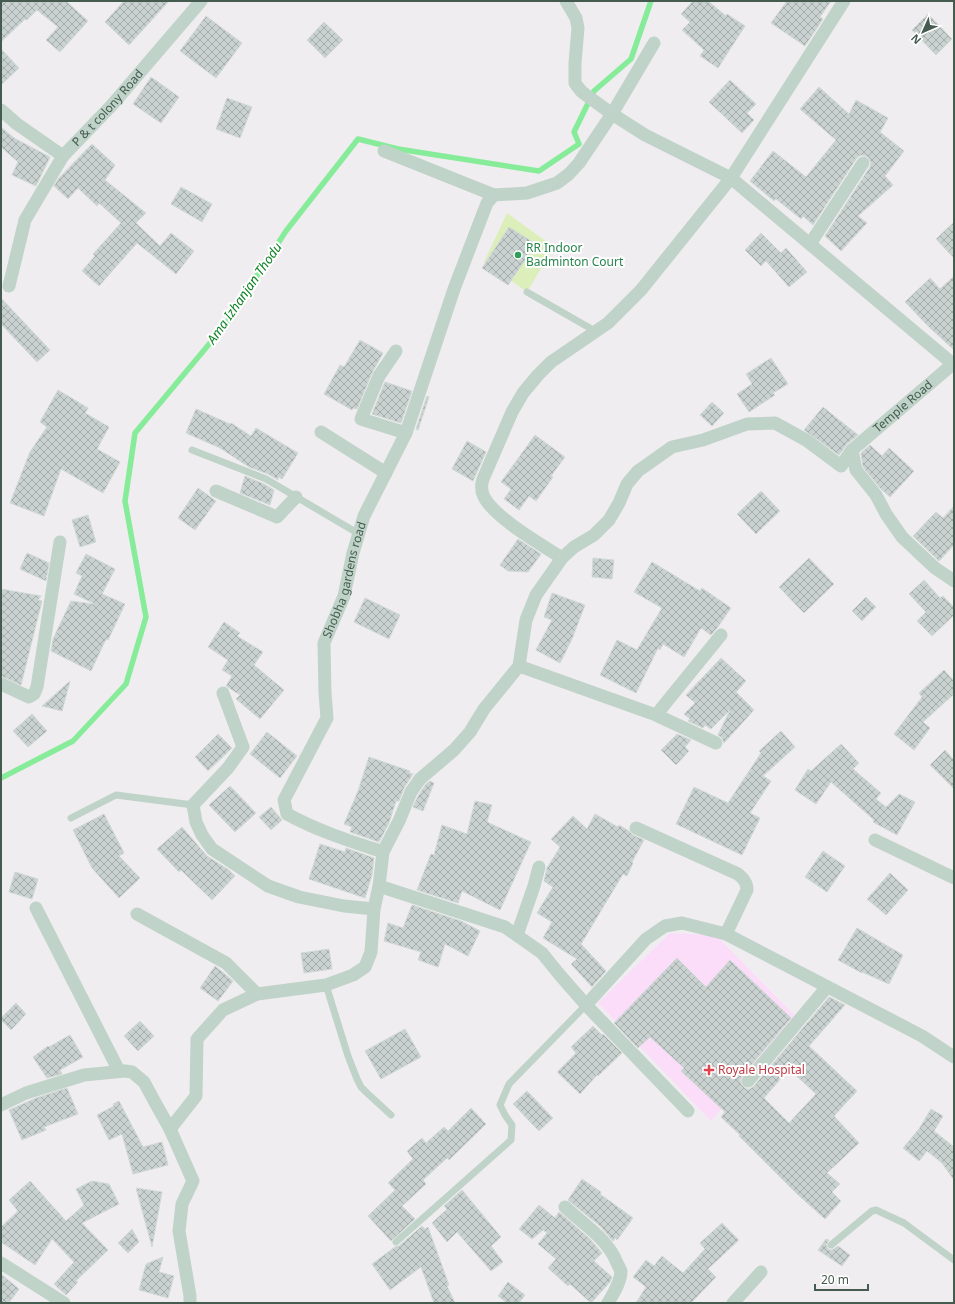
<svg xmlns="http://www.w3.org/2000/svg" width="955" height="1304" font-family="'Noto Sans',sans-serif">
	<defs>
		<pattern id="building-cross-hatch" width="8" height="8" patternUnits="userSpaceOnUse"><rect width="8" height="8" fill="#c9d2d0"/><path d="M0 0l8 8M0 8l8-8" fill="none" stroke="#a5adab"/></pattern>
	</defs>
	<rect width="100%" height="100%" fill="#f0edf0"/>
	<polygon fill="#fbddf9" points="670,933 716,935 799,1020 711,1121 598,1003"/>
	<polygon fill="#dcefbb" points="507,213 554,247 527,292 484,262"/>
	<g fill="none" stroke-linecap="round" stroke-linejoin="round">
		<polyline stroke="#87ec9a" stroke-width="5.5" points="1,778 73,741 126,684 146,617 125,501 135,433 225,325 286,231 358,139 398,149 539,171 579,144 574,132 594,91 631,59 651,1"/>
	</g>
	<g fill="url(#building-cross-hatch)" stroke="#d1d9d7" fill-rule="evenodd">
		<polygon points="1,1 66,1 88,21 60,52 46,40 58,27 37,10 27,20 25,19 1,42"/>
		<polygon points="124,1 169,1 129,45 105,22"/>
		<polygon points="693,1 708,1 726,16 727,14 745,26 718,68 700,56 704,50 682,30 690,22 681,14"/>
		<polygon points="787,1 831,1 820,17 823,19 805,46 771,23"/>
		<polygon points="928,14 952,39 936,55 912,30"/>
		<polygon points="206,16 242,43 216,78 180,51"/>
		<polygon points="324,22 343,40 325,58 307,40"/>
		<polygon points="1,49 19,68 1,85"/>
		<polygon points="151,77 179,97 161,123 133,104"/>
		<polygon points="730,80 756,104 747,113 754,120 742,133 709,102"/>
		<polygon points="819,87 849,114 856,100 888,118 880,132 904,151 885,176 893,185 858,216 867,223 841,251 825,236 870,167 871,163 868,157 863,155 859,156 856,159 813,225 803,216 801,219 776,199 774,201 750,181 773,151 806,177 836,140 800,109"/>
		<polygon points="227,98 252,107 240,138 216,129"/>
		<polygon points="1,127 14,138 50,157 36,186 12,175 18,162 1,147"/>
		<polygon points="92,144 115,165 105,180 146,213 136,223 160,246 171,233 194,251 176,274 137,243 99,286 82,271 95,256 93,254 121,223 99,203 97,206 78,188 68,199 54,186 58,179"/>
		<polygon points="181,187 212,204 202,222 171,204"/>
		<polygon points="954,222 954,258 936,239"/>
		<polygon points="509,227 536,244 508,285 482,268"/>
		<polygon points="761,233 781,253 786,248 807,272 789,287 766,261 761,266 745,250"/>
		<polygon points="954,276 954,350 929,327 905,302 930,278 940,289"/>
		<polygon points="1,298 50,350 37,362 1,324"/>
		<polygon points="360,340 383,353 372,373 357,409 353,408 352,410 324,394 340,365 344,367"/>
		<polygon points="771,358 788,384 773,393 775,395 749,412 737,394 752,384 746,374"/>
		<polygon points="385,382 412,391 401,423 372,414"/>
		<polygon points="58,390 88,408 85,413 109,427 97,449 120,462 103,493 61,469 44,516 10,503 30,452 47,427 40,422"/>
		<polygon points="427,396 429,397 418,430 416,429"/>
		<polygon points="712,402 724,413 712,426 700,415"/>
		<polygon points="823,407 858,435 847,444 839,455 804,430"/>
		<polygon points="196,409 230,424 231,423 251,436 256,428 298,453 282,479 278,477 278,480 268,474 249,467 220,448 186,433"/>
		<polygon points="535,435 565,457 551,476 553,477 536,501 529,496 519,510 504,499 511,489 501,482"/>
		<polygon points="467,441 486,452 473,481 452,469"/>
		<polygon points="870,445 882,456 889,448 914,471 890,497 880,488 863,467 861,453"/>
		<polygon points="245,476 264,484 274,490 270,505 240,493"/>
		<polygon points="198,488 216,501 195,530 178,518"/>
		<polygon points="761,491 780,511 756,534 737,514"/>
		<polygon points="954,506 954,545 939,561 913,536 936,512 943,518"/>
		<polygon points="88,515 96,542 80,547 72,520"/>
		<polygon points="518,539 541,554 528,572 508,571 500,565"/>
		<polygon points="27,553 49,563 46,581 20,569"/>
		<polygon points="86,554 115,569 102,594 125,604 108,640 106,639 91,671 51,651 53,639 71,601 93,604 93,603 74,594 82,576 76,573"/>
		<polygon points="593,558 614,560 612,579 592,577"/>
		<polygon points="809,558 834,584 804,613 779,587"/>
		<polygon points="652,562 700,591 702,588 731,608 717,628 711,635 701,628 684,657 663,644 660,650 658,648 636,693 600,675 617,640 637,650 662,608 634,592"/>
		<polygon points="924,580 940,598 943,596 954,607 954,615 932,636 917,621 926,612 909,594"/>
		<polygon points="1,589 41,596 38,600 42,601 21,685 1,676"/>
		<polygon points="552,593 585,605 572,639 560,663 536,650 552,620 544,617"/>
		<polygon points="866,597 876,607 862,621 852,611"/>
		<polygon points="365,598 400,615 389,639 354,622"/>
		<polygon points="224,622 240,633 237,636 263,652 254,665 284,690 260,719 236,699 240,695 226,686 232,676 222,670 228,660 208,647"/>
		<polygon points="721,658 746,681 736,692 754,710 724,743 722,738 718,735 730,710 711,729 705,725 703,728 688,721 690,719 684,714 695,703 686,695"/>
		<polygon points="944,670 954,681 954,694 923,722 930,728 914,750 894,734 922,697 919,693"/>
		<polygon points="70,681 62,711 42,706"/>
		<polygon points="32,714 47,731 28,747 13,731"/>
		<polygon points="781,731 795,747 763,776 771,781 750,813 760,818 742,855 676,824 694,787 728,803 761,753 759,751"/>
		<polygon points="267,732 297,756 280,778 250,754"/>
		<polygon points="218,734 232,748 208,771 195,757"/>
		<polygon points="677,734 691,740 685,747 689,751 676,765 661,750"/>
		<polygon points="841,744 859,763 853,769 881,793 876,799 886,807 899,794 915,802 897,835 873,822 874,820 831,782 816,804 795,790 808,769 811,771"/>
		<polygon points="945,750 954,760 954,789 930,765"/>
		<polygon points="369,757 410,771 409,773 413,774 404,788 399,801 396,801 389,823 379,842 350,832 352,827 344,824 358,791"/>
		<polygon points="430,781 434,783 423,811 413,807 418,796 426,784"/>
		<polygon points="230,786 256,813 235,832 209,805"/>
		<polygon points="475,801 492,805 487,822 531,842 500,910 462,891 458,903 417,890 431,854 434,855 442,825 467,834"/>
		<polygon points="271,807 282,820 271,830 259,817"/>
		<polygon points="104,814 124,853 119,856 140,878 119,898 92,868 73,830"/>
		<polygon points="595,814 618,827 619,825 629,831 633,835 644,840 632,862 633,863 627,876 623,874 581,944 606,971 592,987 571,964 577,959 543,938 552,922 537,913 553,887 544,881 547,868 560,847 551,839 573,816 587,829"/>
		<polygon points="182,827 207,856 229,870 235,876 212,900 181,870 179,872 157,849"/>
		<polygon points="320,844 345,852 346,848 374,858 372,875 365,898 309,879"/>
		<polygon points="823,851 845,866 827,892 805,877"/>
		<polygon points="15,872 38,879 32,899 9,892"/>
		<polygon points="890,873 908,890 886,915 867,899"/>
		<polygon points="412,905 461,921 480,931 468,956 445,944 438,967 418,960 421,952 384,941 388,923 403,928"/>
		<polygon points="857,928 903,955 889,984 862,972 862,973 838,960"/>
		<polygon points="329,949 332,969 304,973 301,953"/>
		<path d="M677,958l29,29 24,-27 61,58 -49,58 -2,4 1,4 5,5h4l4,-3 75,-89 16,8 -36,41 48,45 -23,25 25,27 -32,30 13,11 -8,8 9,9 -16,18 -29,-26 -57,-57 1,-1 -19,-18 4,-5 -44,-41 3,-3 -34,-31 -12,11 -24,-25zM789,1069l27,25 -27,29 -25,-25z"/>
		<polygon points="215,966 225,974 233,981 218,1001 200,988"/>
		<polygon points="16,1003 26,1014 11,1030 1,1020 1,1018"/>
		<polygon points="140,1021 154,1036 138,1051 124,1036"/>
		<polygon points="593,1026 602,1035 603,1034 622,1053 598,1076 597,1075 580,1094 557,1072 576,1053 571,1047"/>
		<polygon points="405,1029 421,1057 381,1079 365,1051"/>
		<polygon points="70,1035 83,1057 60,1070 62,1074 47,1078 33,1057 48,1046 49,1047"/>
		<polygon points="67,1088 78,1114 44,1127 46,1130 22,1140 9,1110 36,1098"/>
		<polygon points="527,1091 553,1118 539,1131 513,1104"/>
		<polygon points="119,1101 143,1147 162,1142 168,1165 133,1174 122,1134 109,1140 97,1115 114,1106 113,1104"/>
		<polygon points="471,1108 486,1124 449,1160 447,1158 423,1180 426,1184 402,1206 415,1219 391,1241 368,1216 395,1190 388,1183 413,1159 407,1151 422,1138 426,1143 444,1127 448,1131"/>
		<polygon points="931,1109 943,1116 934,1131 954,1147 954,1180 942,1163 927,1151 919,1161 903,1148 919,1129"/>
		<polygon points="582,1179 601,1192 600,1194 633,1218 617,1240 615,1238 613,1241 600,1226 568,1200"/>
		<polygon points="30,1181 66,1221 84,1205 76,1189 92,1181 109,1184 119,1204 82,1223 108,1250 76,1281 78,1282 66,1295 54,1284 74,1262 52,1239 35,1265 1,1242 1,1227 18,1211 9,1200"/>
		<polygon points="136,1188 162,1192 152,1247"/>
		<polygon points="462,1190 501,1237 491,1246 503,1262 491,1271 457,1232 447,1242 432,1223 447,1209 444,1206"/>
		<polygon points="539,1205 555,1218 559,1212 589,1238 602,1253 594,1261 612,1277 610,1282 591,1303 570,1284 568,1286 548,1268 556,1259 538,1244 547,1233 543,1230 532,1239 519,1229"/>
		<polygon points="722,1223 739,1240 708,1269 716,1277 691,1303 636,1303 646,1287 633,1277 646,1260 654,1266 662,1256 683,1273 705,1249 700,1243"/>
		<polygon points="422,1226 425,1229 428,1227 449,1285 447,1286 455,1303 434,1303 421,1267 390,1290 372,1264 395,1247 399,1246"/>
		<polygon points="132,1229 139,1242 128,1253 118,1243"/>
		<polygon points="826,1239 829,1240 826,1245 829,1250 832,1250 838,1246 850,1255 842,1266 818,1250"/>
		<polygon points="163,1257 159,1272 174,1276 168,1298 139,1290 146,1264"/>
		<polygon points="1,1274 19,1289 9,1303 1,1303"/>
		<polygon points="508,1282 525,1295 519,1303 507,1303 498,1296"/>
	</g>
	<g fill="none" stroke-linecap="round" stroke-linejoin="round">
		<g stroke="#c0d3c8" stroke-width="7">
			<polyline points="527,292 595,331"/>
			<polyline points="192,450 266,479 359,534"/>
			<polyline points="71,818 116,795 193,805"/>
			<polyline points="326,985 348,1056 357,1079 361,1087 367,1093 391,1115"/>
			<polyline points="396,1242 511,1140 512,1125 505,1115 500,1105 509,1084 586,1005"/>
			<polyline points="831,1245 872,1211 876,1210 904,1223 954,1260"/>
		</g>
		<g stroke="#c0d3c8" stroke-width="13">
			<polyline points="566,1 576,18 578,28 575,63 575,83 577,86 582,92 612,114 645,135 731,178 953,364"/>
			<path id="s1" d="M1,110l16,14 46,32 49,-51 89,-104"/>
			<polyline points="384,151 494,195"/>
			<polyline points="810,244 863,163"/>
			<polyline points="9,286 25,220 63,156"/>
			<polyline points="396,351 379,376 361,419 406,433"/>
			<polyline points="321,432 386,473"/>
			<path id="s2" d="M852,450l102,-87"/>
			<polyline points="216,491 277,517 296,497"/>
			<path d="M562,558c-20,-13 -67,-40 -78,-61 -3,-6 -3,-12 -1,-18l29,-67 11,-19 15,-18 13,-13 57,-39 33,-33 90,-112 113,-177"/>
			<polyline points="519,666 656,715 716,743"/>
			<polyline points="1,684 29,697 34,694 37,687 60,542"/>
			<polyline points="223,693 243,747 228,768 193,805 196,822 202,835 212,849 268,886 299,897 344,906 374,909"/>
			<polyline points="656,715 721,635"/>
			<path d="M636,828l102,46c6,5 9,9 9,16l-21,44"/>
			<polyline points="875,840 954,878"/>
			<path id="s3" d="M383,852c-33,-11 -65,-21 -96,-38l-3,-14 43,-82 -2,-25 -1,-50 20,-47 9,-43 11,-37 42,-83 48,-144 33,-86 7,-8 33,-2 30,-10 12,-9 10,-11 33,-49 42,-71"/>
			<polyline points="379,886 383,852 399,821 411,792 420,779 454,750 470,732 484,709 519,666 526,620 536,595 562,558 574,547 594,535 609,520 619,503 627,484 638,471 672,447 703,440 747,424 775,423 806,440 841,466 852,450 856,470 876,495 886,514 902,537 935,568 954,581"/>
			<polyline points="36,908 119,1071"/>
			<polyline points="137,914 226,963 257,994"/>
			<polyline points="517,935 534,886 539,867"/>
			<polyline points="586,1005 688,1111"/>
			<polyline points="748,1081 827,987"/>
			<polyline points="1,1105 26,1093 84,1075 125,1071 132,1072 144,1082 157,1106 170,1129 193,1181 182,1204 179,1231 190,1296 190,1303"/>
			<polyline points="170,1129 196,1096 197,1039 223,1010 257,994 326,985 353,975 365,967 371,952 374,909 379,886 505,927 542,953 559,974 586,1005 646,939 665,926 682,923 726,934 922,1036 954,1057"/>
			<path d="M565,1207c18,17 43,32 52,56 1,2 3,6 4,8 0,11 -8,23 -13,32"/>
			<polyline points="1,1263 64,1303"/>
			<polyline points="733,1303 761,1272"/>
		</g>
	</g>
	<circle fill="#2e9e5b" stroke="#fff" stroke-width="1.5" cx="518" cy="255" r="4"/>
	<path fill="#e0444e" stroke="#fff" stroke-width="1.5" d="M707 1064h4v4h4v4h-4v4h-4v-4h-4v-4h4z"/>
	<g text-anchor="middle" stroke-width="4" stroke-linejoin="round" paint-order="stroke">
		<g font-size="12" fill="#455b4f" stroke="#fff">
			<text dy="4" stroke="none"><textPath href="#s1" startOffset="143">P &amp; t colony Road</textPath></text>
			<text dy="4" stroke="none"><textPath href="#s2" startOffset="67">Temple Road</textPath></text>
			<text dy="4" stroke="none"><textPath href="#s3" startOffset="352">Shobha gardens road</textPath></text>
		</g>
		<g font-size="12" fill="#27864d" stroke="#fff" text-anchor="start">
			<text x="526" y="252">RR Indoor<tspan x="526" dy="14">Badminton Court</tspan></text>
		</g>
		<g font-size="12" fill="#be3a42" stroke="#fff" text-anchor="start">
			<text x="718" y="1074">Royale Hospital</text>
		</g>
		<g font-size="13" font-style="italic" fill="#0c8223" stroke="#fff">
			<text transform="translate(244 293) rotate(-55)" y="5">Ama Izhanjan Thodu</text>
		</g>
	</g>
	<rect width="955" height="1304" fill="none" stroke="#455b4f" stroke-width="4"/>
	<g transform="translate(923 32) rotate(225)" stroke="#ffffff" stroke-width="3" paint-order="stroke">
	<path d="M0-3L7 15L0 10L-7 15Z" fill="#455b4f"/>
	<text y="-6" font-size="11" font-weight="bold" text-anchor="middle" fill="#455b4f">N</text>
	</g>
	<path d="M815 1284v6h53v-6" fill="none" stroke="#455b4f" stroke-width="2"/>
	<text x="821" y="1284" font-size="12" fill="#455b4f" stroke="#ffffff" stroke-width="3" paint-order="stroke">20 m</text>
</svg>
